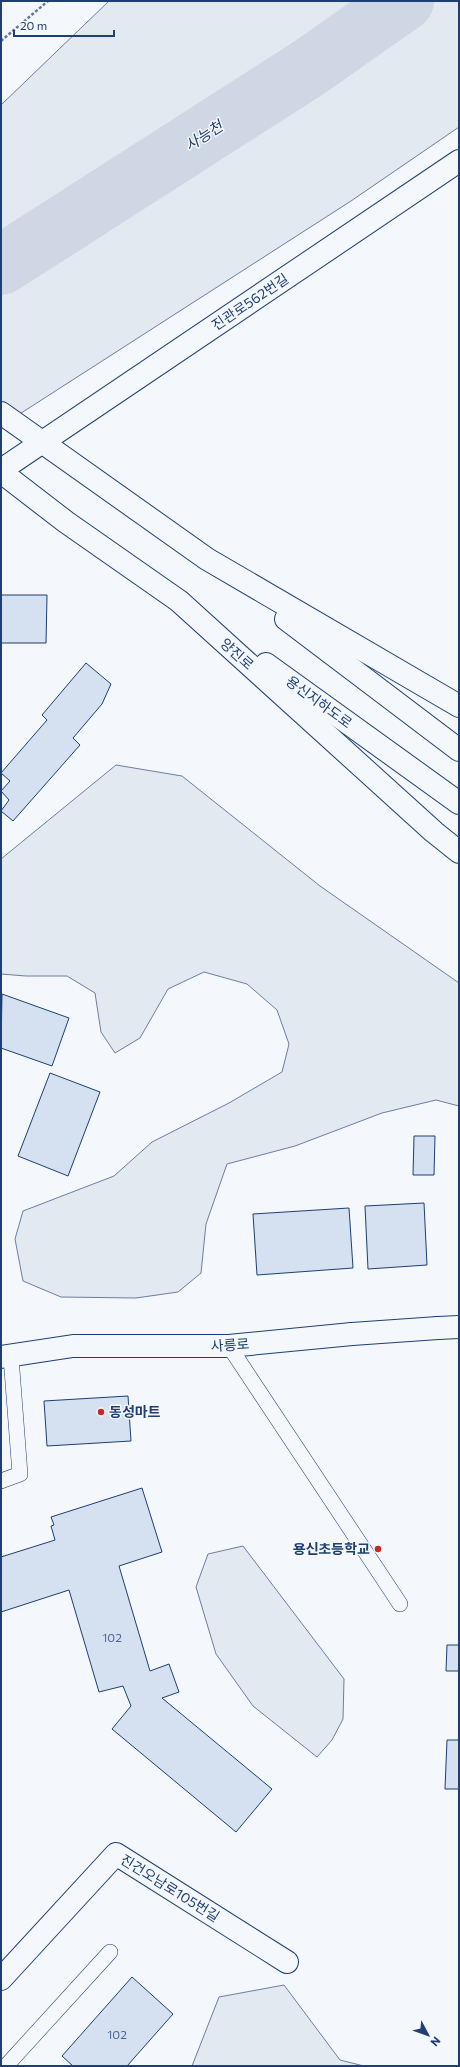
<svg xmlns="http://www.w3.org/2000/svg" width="460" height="2067" font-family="Commissioner,'Noto Sans KR',sans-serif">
	<rect width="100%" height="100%" fill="#f4f7fb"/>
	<g fill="#e3e9f0" stroke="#687fa3">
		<polygon points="109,1 459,1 459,127 351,201 1,426 1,105"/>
		<polygon points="116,765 182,776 320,886 459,983 459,1106 436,1100 382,1113 295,1146 227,1164 206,1224 201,1273 178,1292 136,1298 61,1297 23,1281 15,1239 23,1211 114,1176 152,1142 229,1103 282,1072 289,1044 277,1010 247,984 204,972 168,989 140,1038 115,1053 101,1032 95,993 67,976 26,976 1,974 1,859"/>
		<polygon points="243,1546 344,1679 343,1719 332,1740 317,1757 253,1706 216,1654 196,1587 208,1554"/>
		<polygon points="284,1985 340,2060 364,2066 192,2066 219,1997"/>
	</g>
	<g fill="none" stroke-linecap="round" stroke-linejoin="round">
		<polyline stroke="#cfd7e4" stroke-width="60" points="1,265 307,69 404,1"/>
	</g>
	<g fill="#d5e0f0" stroke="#1d3f73">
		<polygon points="1,595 47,595 46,643 1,643"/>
		<polygon points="86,663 111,684 102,704 73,738 80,745 13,821 1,811 9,800 1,791 10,781 1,773 47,720 42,715"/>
		<polygon points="2,994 69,1018 52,1066 1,1048"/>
		<polygon points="50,1073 100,1092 68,1176 18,1156"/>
		<polygon points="414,1136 435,1136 434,1175 413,1175"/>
		<polygon points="424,1203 427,1265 368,1269 365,1206"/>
		<polygon points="349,1208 353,1268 257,1275 253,1214"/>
		<polygon points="128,1396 131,1441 47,1446 44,1401"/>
		<polygon points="142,1488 162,1552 119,1566 150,1671 169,1664 179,1692 162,1698 272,1789 236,1832 112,1729 131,1706 123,1686 99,1692 69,1590 1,1612 1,1557 55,1540 51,1526 54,1525 51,1517"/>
		<polygon points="447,1645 459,1645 459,1671 446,1671"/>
		<polygon points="447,1740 459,1740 459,1789 445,1789"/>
		<polygon points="132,1977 173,2014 127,2066 73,2066 62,2056"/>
	</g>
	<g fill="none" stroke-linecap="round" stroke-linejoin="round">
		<defs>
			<g id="lane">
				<polyline points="229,1346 400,1604"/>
				<polyline points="1,1481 20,1474 11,1357"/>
				<polyline points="6,2066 110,1952"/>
			</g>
			<g id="street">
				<polyline points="1,470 459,161"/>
				<polyline points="352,1334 438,1328"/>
				<polyline points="1,1979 116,1854 287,1962"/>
			</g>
			<g id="secondary">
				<polyline points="1,413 207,559 459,706"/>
				<polyline points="1,472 66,522 179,601 434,832 459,852"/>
				<polyline points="286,619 459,750"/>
				<polyline points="266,664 459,803"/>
				<polyline points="438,1328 459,1327"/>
				<polyline points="1,1357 73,1346 229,1346 352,1334"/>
			</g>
		</defs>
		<use href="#lane" stroke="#1d3f73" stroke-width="16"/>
		<use href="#street" stroke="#1d3f73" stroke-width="24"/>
		<use href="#secondary" stroke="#1d3f73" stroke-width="24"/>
		<polyline stroke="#5e769c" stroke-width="2.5" stroke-dasharray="3 2" stroke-linecap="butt" points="1,41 48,1"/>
		<use href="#lane" stroke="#f4f7fb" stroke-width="15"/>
		<use href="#street" stroke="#f4f7fb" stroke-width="22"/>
		<use href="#secondary" stroke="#f4f7fb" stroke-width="22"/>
	</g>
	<g fill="#c62828" stroke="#f4f7fb" stroke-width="1.5">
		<circle cx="101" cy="1412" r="4"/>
		<circle cx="378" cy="1549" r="4"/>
	</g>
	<g text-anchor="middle" stroke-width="3" stroke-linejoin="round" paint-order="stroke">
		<g font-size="12" fill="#4b6792">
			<text x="112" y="1642">102</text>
			<text x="117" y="2039">102</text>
		</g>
		<g font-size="14" fill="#1d3f73" stroke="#f4f7fb">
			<text transform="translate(250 302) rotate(-34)" y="5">진관로562번길</text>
			<text transform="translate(237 654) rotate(42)" y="5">양진로</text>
			<text transform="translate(319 702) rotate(36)" y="5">용신지하도로</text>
			<text transform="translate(230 1345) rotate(-4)" y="5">사릉로</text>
			<text transform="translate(170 1888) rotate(32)" y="5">진건오남로105번길</text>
		</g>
		<g font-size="14" font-weight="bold" fill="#1d3f73" stroke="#f4f7fb" text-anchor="start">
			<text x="109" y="1417">동성마트</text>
			<text x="370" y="1554" text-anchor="end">용신초등학교</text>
		</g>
		<g font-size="15" font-style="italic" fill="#1d3f73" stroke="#f4f7fb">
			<text transform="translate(204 136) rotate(-33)" y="5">사능천</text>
		</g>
	</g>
	<rect width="460" height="2067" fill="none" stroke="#1d3f73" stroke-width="4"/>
	<g transform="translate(428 2035) rotate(131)" stroke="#f4f7fb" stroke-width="3" paint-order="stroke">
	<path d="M0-3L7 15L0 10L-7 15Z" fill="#1d3f73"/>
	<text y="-6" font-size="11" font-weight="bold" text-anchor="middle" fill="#1d3f73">N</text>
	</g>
	<path d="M14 30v6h100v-6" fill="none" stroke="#1d3f73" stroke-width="2"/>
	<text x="20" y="30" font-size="12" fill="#1d3f73" stroke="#f4f7fb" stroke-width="3" paint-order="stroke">20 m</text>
</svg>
